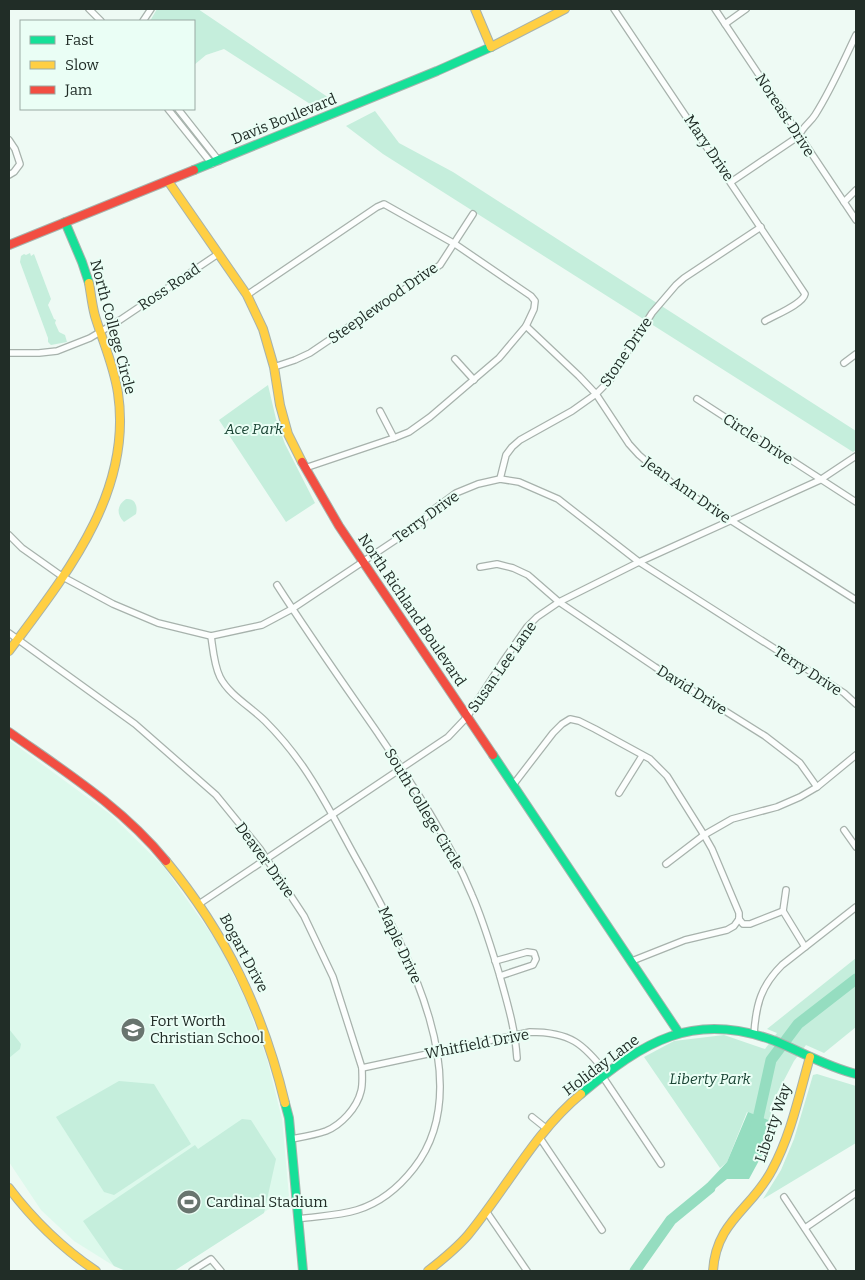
<svg xmlns="http://www.w3.org/2000/svg" width="865" height="1280" font-family="Bitter,serif">
	<rect width="100%" height="100%" fill="#eefaf4"/>
	<polygon fill="#ddf9ec" points="9,740 110,814 164,867 219,945 246,1001 267,1059 282,1119 289,1196 174,1271 126,1271 114,1266 74,1241 41,1210 9,1162"/>
	<g fill="#c5eedc">
		<polygon points="157,9 198,9 335,102 318,109 224,49 206,55 194,65 194,21 150,21"/>
		<polygon points="375,111 399,143 453,172 856,431 856,450 853,452 383,154 346,126"/>
		<polygon points="30,253 31,256 34,254 51,299 48,305 54,319 56,320 55,323 59,332 65,335 67,342 51,345 48,342 48,338 20,262 21,256 24,254 26,255"/>
		<polygon points="268,385 276,419 285,444 315,503 286,522 219,420"/>
		<path d="M126,499c9,-1 12,7 10,15l-12,8c-8,-8 -7,-17 2,-23z"/>
		<polygon points="856,958 856,1027 824,1053 806,1045 794,1061 770,1107 773,1119 773,1126 771,1121 747,1112 727,1162 720,1168 644,1057 674,1041 724,1035 765,1049 777,1033 767,1029"/>
		<polygon points="9,1029 21,1044 20,1049 9,1058"/>
		<polygon points="817,1074 856,1086 856,1143 763,1199 781,1170 794,1139 813,1075"/>
		<polygon points="119,1081 154,1084 191,1144 114,1195 104,1192 56,1117"/>
		<polygon points="242,1119 251,1120 276,1159 264,1213 174,1271 126,1271 114,1266 83,1221 195,1145 198,1149"/>
	</g>
	<polygon fill="#95ddc0" points="748,1112 771,1121 775,1131 749,1179 727,1179 700,1201 696,1195 727,1162"/>
	<g fill="none" stroke-linecap="round" stroke-linejoin="round">
		<g stroke="#95ddc0" stroke-width="11">
			<polyline points="755,1132 771,1060 798,1024 856,979"/>
			<polyline points="635,1271 671,1220 710,1188"/>
		</g>
		<defs>
			<g id="street">
				<polyline points="89,9 101,21"/>
				<path d="M614,9l191,285c-2,10 -30,21 -40,27"/>
				<polyline points="715,9 856,220"/>
				<polyline points="143,21 151,9"/>
				<polyline points="725,24 746,9"/>
				<polyline points="168,109 212,164"/>
				<polyline points="178,109 219,161"/>
				<polyline points="9,140 15,149 20,164 14,172 9,175"/>
				<path d="M731,182l68,-46c4,-10 11,-13 16,-21 16,-25 28,-53 41,-80"/>
				<polyline points="844,202 856,190"/>
				<polyline points="247,295 377,207 384,204 455,244 531,296 535,301 534,309 526,326 499,358 430,417 409,432 394,438 305,468"/>
				<polyline points="526,326 579,376 596,394 629,444 639,455 672,483 856,600"/>
				<polyline points="9,353 39,353 57,351 90,338 120,320 218,254"/>
				<polyline points="455,359 474,380"/>
				<polyline points="844,363 856,354"/>
				<polyline points="274,367 295,360 310,353 440,265 473,214"/>
				<polyline points="697,399 856,502"/>
				<polyline points="380,411 394,438"/>
				<polyline points="500,479 506,455 512,447 520,440 572,411 596,394 609,381 652,313 676,285 684,278 761,227"/>
				<polyline points="9,535 22,548 63,577 113,604 158,623 211,636 262,625 292,609 415,527 433,510 456,493 478,484 500,479 519,482 558,499 639,562 844,693 856,704"/>
				<polyline points="480,567 497,564 513,568 528,575 559,602 655,667 765,736 800,763 817,787"/>
				<path d="M277,585c32,50 66,98 100,147 35,52 71,105 95,163 11,25 19,52 27,78 8,29 16,54 18,85"/>
				<path d="M9,633l126,91 81,71 44,54 44,67 29,61 29,91c0,7 1,16 -1,23 -4,17 -20,34 -35,40 -11,4 -24,6 -35,8"/>
				<path d="M211,636c2,13 3,29 9,41 9,18 31,30 45,44 14,14 28,31 39,47 22,32 39,68 58,101 43,79 118,215 52,299 -14,18 -34,35 -57,42 -19,6 -40,6 -59,9"/>
				<polyline points="513,785 553,733 562,724 570,719 579,721 595,729 650,759 667,776 704,835 712,849 739,913 739,919"/>
				<polyline points="619,793 642,756"/>
				<polyline points="844,830 856,847"/>
				<polyline points="666,864 704,835 732,819 777,807 800,797 817,787 856,755"/>
				<polyline points="786,890 783,911 805,947"/>
				<polyline points="199,904 448,737 467,717 504,660 527,627 537,617 559,602 639,562 820,480 856,456"/>
				<polyline points="739,919 743,924 750,924 783,911"/>
				<polyline points="495,961 527,952 534,953 536,959 533,965 500,976"/>
				<polyline points="632,961 685,940 727,930 734,926 739,919"/>
				<path d="M754,1034c2,-30 7,-48 28,-69l74,-58"/>
				<path d="M362,1068l168,-36c40,0 53,11 77,42"/>
				<polyline points="603,1077 661,1164"/>
				<polyline points="532,1117 547,1129"/>
				<polyline points="540,1138 602,1230"/>
				<polyline points="784,1197 833,1271"/>
				<polyline points="486,1211 527,1271"/>
				<polyline points="805,1228 856,1193"/>
				<polyline points="192,1271 211,1259 221,1271"/>
			</g>
			<g id="fast">
				<polyline points="194,170 437,71 491,47"/>
				<polyline points="65,222 82,262 89,283"/>
				<polyline points="493,755 679,1033"/>
				<path d="M581,1094c62,-52 112,-84 194,-53 27,11 52,26 81,33"/>
				<polyline points="285,1103 289,1118 303,1271"/>
			</g>
			<g id="slow">
				<polyline points="475,9 491,47"/>
				<polyline points="491,47 565,9"/>
				<polyline points="168,181 247,295 263,329 274,367 280,405 288,434 302,462"/>
				<path d="M9,651c56,-75 124,-158 109,-258 -4,-27 -15,-51 -23,-77 -3,-11 -4,-22 -6,-33"/>
				<path d="M166,861c60,73 97,150 119,242"/>
				<path d="M9,1188c25,33 53,60 87,83"/>
				<path d="M428,1271c14,-11 28,-22 40,-36 39,-47 66,-102 113,-141"/>
				<path d="M713,1271c3,-50 39,-62 59,-101 19,-35 27,-75 38,-113"/>
			</g>
			<g id="jam">
				<polyline points="9,245 194,170"/>
				<polyline points="302,462 339,526 493,755"/>
				<path d="M9,732c55,39 114,76 157,129"/>
			</g>
		</defs>
		<use href="#street" stroke="#a7b2ac" stroke-width="8"/>
		<use href="#fast" stroke="#a7b2ac" stroke-width="10"/>
		<use href="#slow" stroke="#a7b2ac" stroke-width="10"/>
		<use href="#jam" stroke="#a7b2ac" stroke-width="10"/>
		<use href="#street" stroke="#fcfefd" stroke-width="5.5"/>
		<use href="#fast" stroke="#16e098" stroke-width="8"/>
		<use href="#slow" stroke="#ffcf43" stroke-width="8"/>
		<use href="#jam" stroke="#f24e42" stroke-width="8"/>
	</g>
	<defs>
		<symbol id="school-disc" viewBox="-11 -11 22 22"><circle r="9.5" fill="#69756f" stroke="#eafef5"/><path d="M0-5L7-2L0 1L-7-2ZM-4 1L0 2.5L4 1V4Q0 6-4 4Z" fill="#fff"/></symbol>
		<symbol id="stadium-disc" viewBox="-11 -11 22 22"><circle r="9.5" fill="#69756f" stroke="#eafef5"/><path d="M0-5a6.5 5 0 1 0 0 10a6.5 5 0 1 0 0-10ZM-3.5-1.8h7v3.6h-7Z" fill="#fff"/></symbol>
	</defs>
	<g fill-rule="evenodd">
		<use href="#school-disc" x="119" y="1016" width="28" height="28"/>
		<use href="#stadium-disc" x="175" y="1188" width="28" height="28"/>
	</g>
	<g text-anchor="middle" stroke-width="4" stroke-linejoin="round" paint-order="stroke">
		<g font-size="15" fill="#212d27" stroke="#eafef5">
			<text transform="translate(785 115) rotate(57)" y="5">Noreast Drive</text>
			<text transform="translate(284 119) rotate(-22)" y="5">Davis Boulevard</text>
			<text transform="translate(709 148) rotate(56)" y="5">Mary Drive</text>
			<text transform="translate(169 287) rotate(-34)" y="5">Ross Road</text>
			<text transform="translate(383 303) rotate(-35)" y="5">Steeplewood Drive</text>
			<text transform="translate(113 327) rotate(75)" y="5">North College Circle</text>
			<text transform="translate(626 352) rotate(-56)" y="5">Stone Drive</text>
			<text transform="translate(758 439) rotate(33)" y="5">Circle Drive</text>
			<text transform="translate(687 490) rotate(35)" y="5">Jean Ann Drive</text>
			<text transform="translate(426 517) rotate(-36)" y="5">Terry Drive</text>
			<text transform="translate(412 610) rotate(56)" y="5">North Richland Boulevard</text>
			<text transform="translate(502 667) rotate(-55)" y="5">Susan Lee Lane</text>
			<text transform="translate(808 671) rotate(33)" y="5">Terry Drive</text>
			<text transform="translate(692 690) rotate(32)" y="5">David Drive</text>
			<text transform="translate(424 809) rotate(59)" y="5">South College Circle</text>
			<text transform="translate(265 860) rotate(54)" y="5">Deaver Drive</text>
			<text transform="translate(400 945) rotate(65)" y="5">Maple Drive</text>
			<text transform="translate(244 953) rotate(62)" y="5">Bogart Drive</text>
			<text transform="translate(477 1044) rotate(-11)" y="5">Whitfield Drive</text>
			<text transform="translate(601 1065) rotate(-37)" y="5">Holiday Lane</text>
			<text transform="translate(773 1123) rotate(-71)" y="5">Liberty Way</text>
		</g>
		<g font-size="15" font-style="italic" fill="#1a4434" stroke="#eafef5">
			<text x="254" y="434">Ace Park</text>
			<text x="710" y="1084">Liberty Park</text>
		</g>
		<g font-size="15" fill="#212d27" stroke="#eafef5" text-anchor="start">
			<text x="150" y="1026">Fort Worth<tspan x="150" dy="17">Christian School</tspan></text>
			<text x="206" y="1207">Cardinal Stadium</text>
		</g>
	</g>
	<rect width="865" height="1280" fill="none" stroke="#212d27" stroke-width="20"/>
	<rect x="20" y="20" width="175" height="90" fill="#eafef5" stroke="#9aaaa3"/>
	<rect x="30" y="36" width="25" height="8" fill="#16e098" stroke="#9aaaa3"/>
	<text x="65" y="45" font-size="15" fill="#212d27">Fast</text>
	<rect x="30" y="61" width="25" height="8" fill="#ffcf43" stroke="#9aaaa3"/>
	<text x="65" y="70" font-size="15" fill="#212d27">Slow</text>
	<rect x="30" y="86" width="25" height="8" fill="#f24e42" stroke="#9aaaa3"/>
	<text x="65" y="95" font-size="15" fill="#212d27">Jam</text>
</svg>
